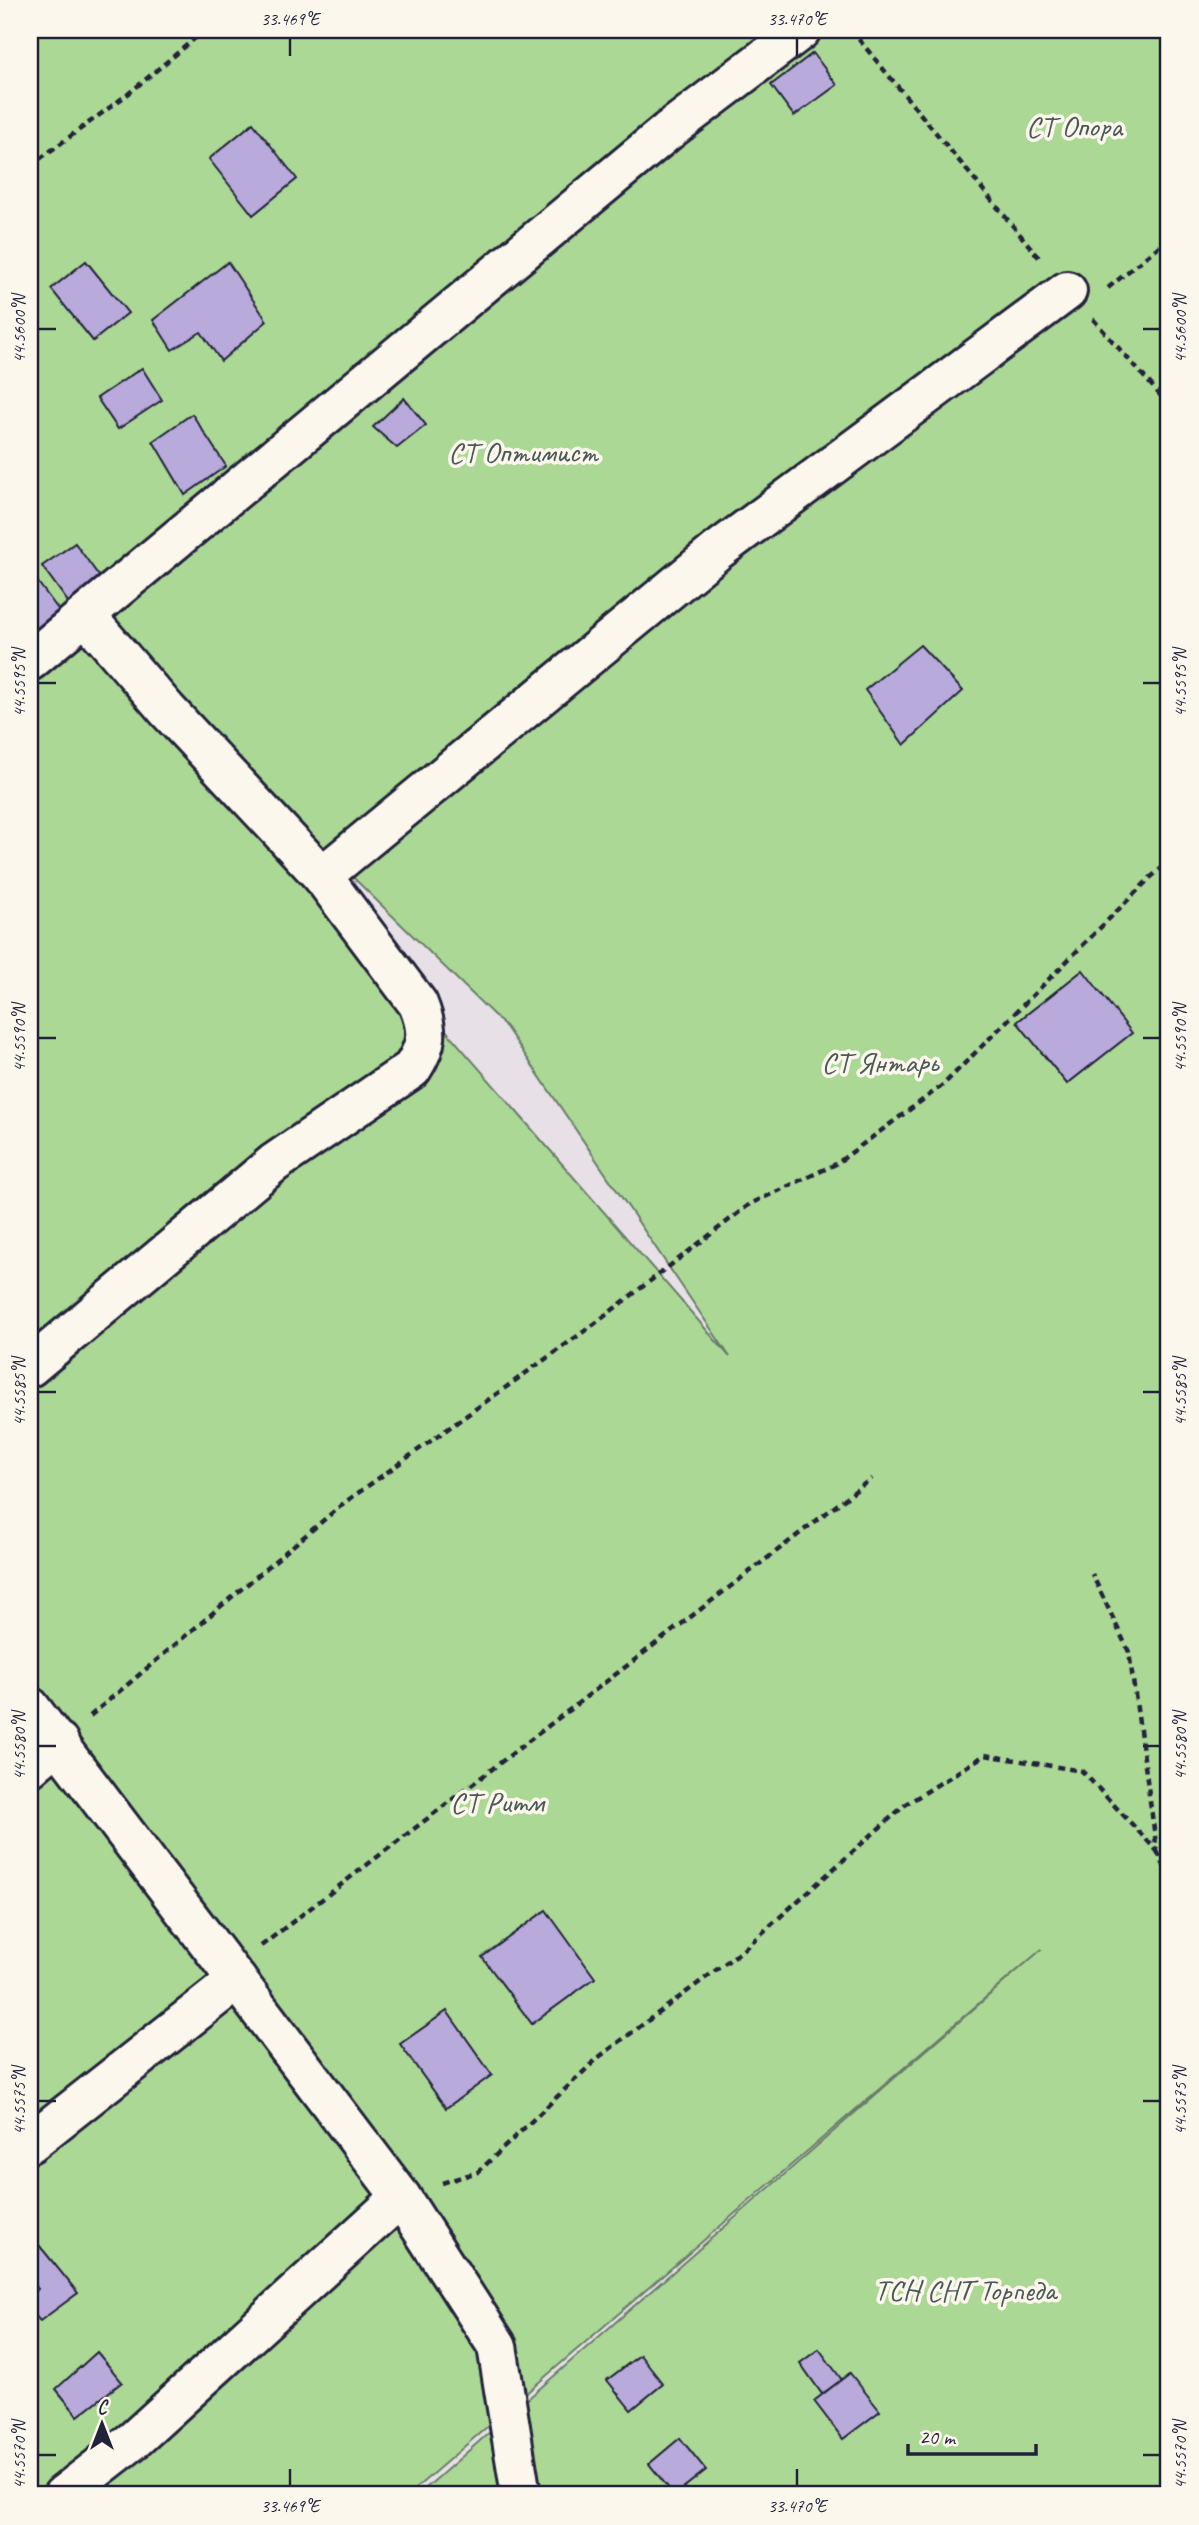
<svg xmlns="http://www.w3.org/2000/svg" width="1199" height="2525" font-family="Caveat,sans-serif">
	<rect width="100%" height="100%" fill="#e7e0e7"/>
	<filter id="ink" filterUnits="userSpaceOnUse"><feTurbulence type="fractalNoise" baseFrequency=".0143" numOctaves="2"/><feDisplacementMap in="SourceGraphic" scale="14" xChannelSelector="R" yChannelSelector="G"/><feConvolveMatrix kernelMatrix="1 2 1 2 8 2 1 2 1" color-interpolation-filters="sRGB"/></filter>
	<g filter="url(#ink)">
		<path fill="#acd896" stroke="#677d68" stroke-width="2" fill-rule="evenodd" d="M30,30h1139v2465h-751l624,-546 -634,546h-378zM95,625l411,402 224,330 -636,-731z"/>
		<g fill="#b8abdb" stroke="#22223b" stroke-width="2">
			<polygon points="813,53 837,85 794,116 771,85"/>
			<polygon points="253,123 297,179 253,215 209,159"/>
			<polygon points="86,261 128,313 93,341 51,289"/>
			<polygon points="228,262 267,321 221,361 201,332 172,350 153,320"/>
			<polygon points="142,368 162,400 118,429 97,398"/>
			<polygon points="404,398 426,425 397,448 373,427"/>
			<polygon points="192,414 226,466 185,495 153,441"/>
			<polygon points="75,543 104,583 71,606 42,566"/>
			<polygon points="37,581 60,612 32,632 30,630 30,586"/>
			<polygon points="920,645 963,691 904,745 865,690"/>
			<polygon points="1083,970 1132,1033 1067,1084 1017,1022"/>
			<polygon points="546,1910 595,1978 532,2024 482,1957"/>
			<polygon points="447,2011 492,2075 446,2108 400,2044"/>
			<polygon points="39,2245 78,2293 40,2321 30,2310 30,2297 38,2289 30,2279 30,2253"/>
			<polygon points="819,2349 842,2380 822,2394 800,2363"/>
			<polygon points="97,2352 122,2382 78,2416 56,2389"/>
			<polygon points="640,2355 663,2384 631,2410 607,2380"/>
			<polygon points="850,2373 880,2411 843,2439 814,2401"/>
			<polygon points="680,2438 706,2470 674,2495 649,2464"/>
		</g>
		<g fill="none" stroke-linecap="round" stroke-linejoin="round">
			<defs>
				<g id="minor">
					<polyline points="30,661 668,131 801,30"/>
					<polyline points="322,876 717,551 1067,291"/>
					<path d="M30,1367l244,-204 138,-94c16,-25 17,-38 6,-65l-96,-128 -155,-166 -81,-94"/>
					<polyline points="30,1707 401,2197 497,2346 521,2495"/>
					<polyline points="30,1767 59,1742"/>
					<polyline points="30,2143 237,1980"/>
					<polyline points="63,2495 135,2439 401,2197"/>
				</g>
			</defs>
			<use href="#minor" stroke="#22223b" stroke-width="44"/>
			<g stroke="#22223b" stroke-width="4.5" stroke-dasharray="7 5" stroke-linecap="butt">
				<polyline points="851,30 1041,260"/>
				<polyline points="30,166 128,94 205,30"/>
				<polyline points="1108,288 1169,238"/>
				<polyline points="1093,319 1169,405"/>
				<polyline points="90,1716 344,1503 593,1325 750,1204 836,1164 943,1085 1151,877 1169,862"/>
				<polyline points="1157,1851 1169,1876"/>
				<polyline points="261,1946 872,1478"/>
				<polyline points="442,2183 478,2172 599,2057 743,1950 905,1805 985,1755 1082,1771 1157,1851 1129,1652 1092,1574"/>
			</g>
			<use href="#minor" stroke="#fbf7ec" stroke-width="38"/>
		</g>
	</g>
	<path fill="none" stroke="#22223b" stroke-width="2.5" d="M290,38v18M797,38v18M38,329h18M1143,329h17M38,683h18M1143,683h17M38,1038h18M1143,1038h17M38,1392h18M1143,1392h17M38,1746h18M1143,1746h17M38,2101h18M1143,2101h17M38,2455h18M1143,2455h17M290,2469v17M797,2469v17"/>
	<g text-anchor="middle" stroke-width="7" stroke-linejoin="round" paint-order="stroke">
		<g font-size="30" fill="#4b5956" stroke="#fbf7ec">
			<text x="1074" y="136">СТ Опора</text>
			<text x="523" y="462">СТ Оптимист</text>
			<text x="880" y="1072">СТ Янтарь</text>
			<text x="497" y="1812">СТ Ритм</text>
			<text x="965" y="2300">ТСН СНТ Торпеда</text>
		</g>
	</g>
	<rect width="1199" height="2525" fill="none" stroke="#fbf7ec" stroke-width="77"/>
	<g transform="translate(102 2424)" stroke="#fbf7ec" stroke-width="5" paint-order="stroke">
	<path d="M0-5L12 26L0 18L-12 26Z" fill="#22223b"/>
	<text y="-10" font-size="19" font-weight="bold" text-anchor="middle" fill="#22223b">С</text>
	</g>
	<path d="M908 2444v10h128v-10" fill="none" stroke="#22223b" stroke-width="3.5"/>
	<text x="919" y="2444" font-size="21" fill="#22223b" stroke="#fbf7ec" stroke-width="5" paint-order="stroke">20 m</text>
	<rect x="38" y="38" width="1122" height="2448" fill="none" stroke="#22223b" stroke-width="2.5"/>
	<g font-size="18" text-anchor="middle" fill="#22223b">
		<text x="290" y="25">33.469°E</text>
		<text x="797" y="25">33.470°E</text>
		<text transform="translate(19 329) rotate(-90)" y="6">44.5600°N</text>
		<text transform="translate(1180 329) rotate(-90)" y="6">44.5600°N</text>
		<text transform="translate(19 683) rotate(-90)" y="6">44.5595°N</text>
		<text transform="translate(1180 683) rotate(-90)" y="6">44.5595°N</text>
		<text transform="translate(19 1038) rotate(-90)" y="6">44.5590°N</text>
		<text transform="translate(1180 1038) rotate(-90)" y="6">44.5590°N</text>
		<text transform="translate(19 1392) rotate(-90)" y="6">44.5585°N</text>
		<text transform="translate(1180 1392) rotate(-90)" y="6">44.5585°N</text>
		<text transform="translate(19 1746) rotate(-90)" y="6">44.5580°N</text>
		<text transform="translate(1180 1746) rotate(-90)" y="6">44.5580°N</text>
		<text transform="translate(19 2101) rotate(-90)" y="6">44.5575°N</text>
		<text transform="translate(1180 2101) rotate(-90)" y="6">44.5575°N</text>
		<text transform="translate(19 2455) rotate(-90)" y="6">44.5570°N</text>
		<text transform="translate(1180 2455) rotate(-90)" y="6">44.5570°N</text>
		<text x="290" y="2512">33.469°E</text>
		<text x="797" y="2512">33.470°E</text>
	</g>
</svg>
